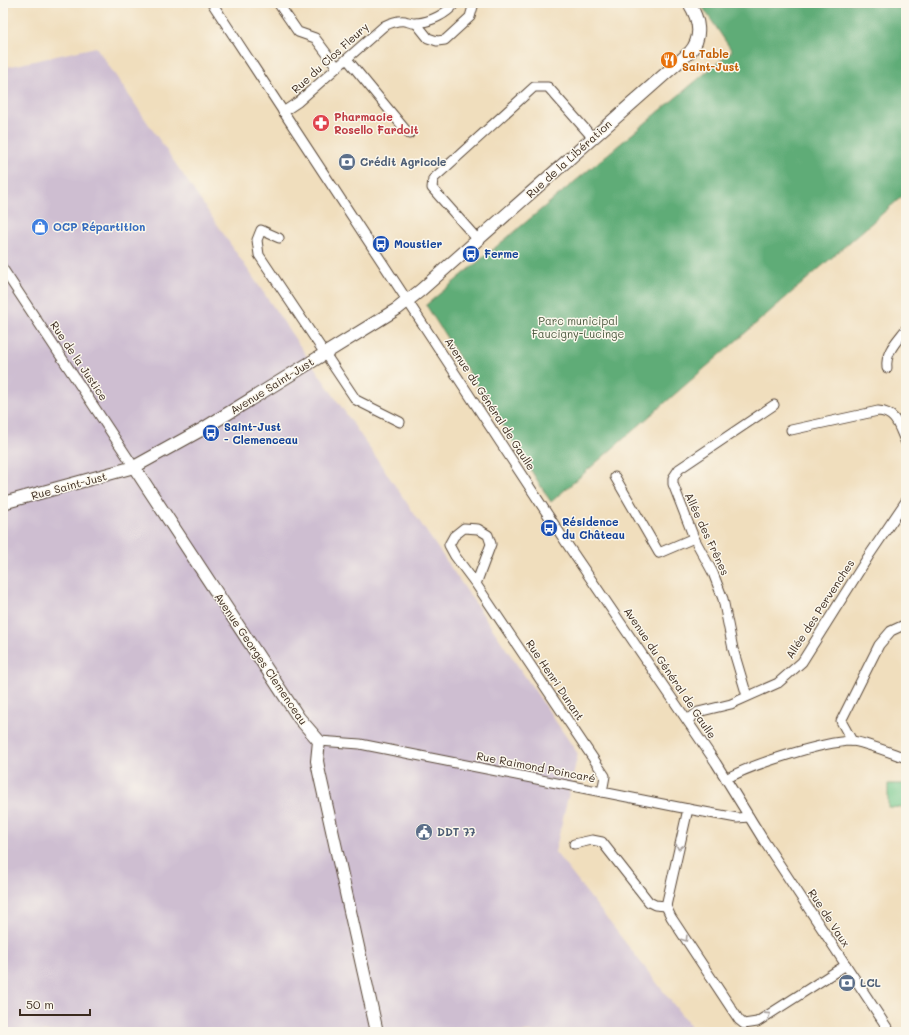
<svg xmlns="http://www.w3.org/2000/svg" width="909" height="1035" font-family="Mali,sans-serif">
	<rect width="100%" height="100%" fill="#fbf7ec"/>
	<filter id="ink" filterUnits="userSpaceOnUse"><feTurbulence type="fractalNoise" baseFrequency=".025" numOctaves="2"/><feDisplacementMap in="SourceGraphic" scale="8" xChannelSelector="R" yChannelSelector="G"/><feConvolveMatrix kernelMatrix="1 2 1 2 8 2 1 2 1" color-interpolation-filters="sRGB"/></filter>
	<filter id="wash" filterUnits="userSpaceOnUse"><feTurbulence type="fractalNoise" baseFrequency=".012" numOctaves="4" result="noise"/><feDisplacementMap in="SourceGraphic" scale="16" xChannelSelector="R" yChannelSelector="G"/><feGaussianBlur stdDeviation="0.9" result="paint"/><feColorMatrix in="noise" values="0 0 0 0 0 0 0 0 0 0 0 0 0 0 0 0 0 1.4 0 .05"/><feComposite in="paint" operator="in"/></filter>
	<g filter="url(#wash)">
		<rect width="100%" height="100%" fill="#f0debd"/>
		<polygon fill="#cebed1" points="96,47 578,754 555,852 695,1032 3,1032 3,68"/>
		<polygon fill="#73c88b" stroke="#577954" points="888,784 906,784 906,808 888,807"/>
		<polygon fill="#5eac77" stroke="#4c6b4a" points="700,3 906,3 906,193 551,502 426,305 732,51"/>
	</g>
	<g filter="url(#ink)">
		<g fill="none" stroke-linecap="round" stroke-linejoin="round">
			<defs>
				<g id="minor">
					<polyline points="212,3 569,547 716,763 764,841 890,1032"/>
					<polyline points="278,3 298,32 315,38 337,67"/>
					<polyline points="416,23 428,38 437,41 445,40 470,17 474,3"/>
					<polyline points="347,59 409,134"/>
					<path d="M283,112l15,-10 86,-76c6,-3 13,-6 21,-5 4,1 8,3 12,2 13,-1 30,-9 38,-20"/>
					<polyline points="279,238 261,230 257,240 259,255 356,400 400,422"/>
					<polyline points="478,240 432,188 433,179 534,87 548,87 593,138"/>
					<polyline points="3,269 134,467"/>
					<path d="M887,368c-2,-16 10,-27 19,-39"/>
					<path d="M791,430l87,-19c19,1 21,17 28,32"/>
					<polyline points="615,477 659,553 694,538"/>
					<polyline points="476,584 455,556 449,545 454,536 464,528 478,529 488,535 491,544 476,584 605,776 602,792"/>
					<polyline points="747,696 733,649 723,599 713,573 694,538 673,484 673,478 679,469 774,405"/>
					<polyline points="688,720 698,712 731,704 778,683 802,662 868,557 906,501"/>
					<polyline points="319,741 360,744 688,809 737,818 749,817"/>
					<polyline points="852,741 841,721 879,645 891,631 906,624"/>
					<path d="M726,779c24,-14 96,-37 125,-38 10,0 43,13 55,17"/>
					<polyline points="574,844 592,840 602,842 649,902 655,905 666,906"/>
					<polyline points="666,906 671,917 739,1020 744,1024 757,1022 846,965"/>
					<polyline points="666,906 688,809"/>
				</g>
				<g id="tertiary">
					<polyline points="134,467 299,718 319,741 317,761 319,772 377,1032"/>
					<path d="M3,503l131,-36 67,-37 196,-121 24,-19 269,-238c13,-15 9,-33 -1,-49"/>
				</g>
			</defs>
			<use href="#minor" stroke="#564536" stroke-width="11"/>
			<use href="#tertiary" stroke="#564536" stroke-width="14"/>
			<use href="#minor" stroke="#fff" stroke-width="9"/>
			<use href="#tertiary" stroke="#fff" stroke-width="12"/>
		</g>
		<defs><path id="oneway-chevron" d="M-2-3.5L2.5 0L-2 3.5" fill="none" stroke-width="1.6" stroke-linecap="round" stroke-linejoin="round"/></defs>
		<g stroke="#a79f9a">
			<use href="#oneway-chevron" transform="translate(679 847) rotate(102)"/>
			<use href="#oneway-chevron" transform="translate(685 939) rotate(57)"/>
			<use href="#oneway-chevron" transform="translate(768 1015) rotate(-33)"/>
		</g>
	</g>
	<defs>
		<symbol id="restaurant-disc" viewBox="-11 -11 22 22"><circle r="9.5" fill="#e8710a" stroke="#fbf7ec"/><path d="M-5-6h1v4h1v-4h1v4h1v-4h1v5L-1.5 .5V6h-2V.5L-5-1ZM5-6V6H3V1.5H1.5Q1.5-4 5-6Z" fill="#fff"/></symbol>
		<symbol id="pharmacy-disc" viewBox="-11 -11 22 22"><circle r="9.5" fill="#e0444e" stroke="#fbf7ec"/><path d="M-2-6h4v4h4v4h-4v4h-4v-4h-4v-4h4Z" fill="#fff"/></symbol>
		<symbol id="bank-disc" viewBox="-11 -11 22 22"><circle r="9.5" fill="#5c6f8a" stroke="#fbf7ec"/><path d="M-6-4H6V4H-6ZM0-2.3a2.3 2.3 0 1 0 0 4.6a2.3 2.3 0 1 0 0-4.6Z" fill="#fff"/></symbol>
		<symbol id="shop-disc" viewBox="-11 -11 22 22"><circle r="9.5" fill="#3f7fe0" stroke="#fbf7ec"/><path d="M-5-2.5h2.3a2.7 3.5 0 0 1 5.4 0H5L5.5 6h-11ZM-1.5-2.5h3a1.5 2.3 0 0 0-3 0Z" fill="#fff"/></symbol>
		<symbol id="bus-disc" viewBox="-11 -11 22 22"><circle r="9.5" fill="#1a4fb4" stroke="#fbf7ec"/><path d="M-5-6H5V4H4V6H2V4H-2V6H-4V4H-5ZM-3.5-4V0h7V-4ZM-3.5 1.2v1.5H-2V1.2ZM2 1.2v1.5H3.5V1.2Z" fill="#fff"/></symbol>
		<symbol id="civic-disc" viewBox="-11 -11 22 22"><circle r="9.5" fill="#5c6f8a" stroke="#fbf7ec"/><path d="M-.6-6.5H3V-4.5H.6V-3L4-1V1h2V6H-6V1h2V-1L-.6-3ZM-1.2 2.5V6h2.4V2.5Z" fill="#fff"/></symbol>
	</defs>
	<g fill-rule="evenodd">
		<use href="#restaurant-disc" x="659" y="50" width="20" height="20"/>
		<use href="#pharmacy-disc" x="311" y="113" width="20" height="20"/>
		<use href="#bank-disc" x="337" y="152" width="20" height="20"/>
		<use href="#shop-disc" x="30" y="217" width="20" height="20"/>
		<use href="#bus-disc" x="371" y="234" width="20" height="20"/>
		<use href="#bus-disc" x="461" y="244" width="20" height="20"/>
		<use href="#bus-disc" x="201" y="423" width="20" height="20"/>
		<use href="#bus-disc" x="539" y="518" width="20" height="20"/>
		<use href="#civic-disc" x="414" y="822" width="20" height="20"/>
		<use href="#bank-disc" x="837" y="973" width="20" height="20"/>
	</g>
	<g text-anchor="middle" stroke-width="3" stroke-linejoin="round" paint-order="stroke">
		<g font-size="11" font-weight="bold" fill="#c56008" stroke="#fbf7ec" text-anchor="start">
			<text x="682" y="58">La Table<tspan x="682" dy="13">Saint-Just</tspan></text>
		</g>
		<g font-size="11" fill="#3b2a1e" stroke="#fbf7ec">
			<text transform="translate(330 58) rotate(-42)" y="4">Rue du Clos Fleury</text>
			<text transform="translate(569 159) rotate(-42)" y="4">Rue de la Libération</text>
			<text transform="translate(79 361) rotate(56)" y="4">Rue de la Justice</text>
			<text transform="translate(272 386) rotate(-32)" y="4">Avenue Saint-Just</text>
			<text transform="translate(490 404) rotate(57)" y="4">Avenue du Général de Gaulle</text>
			<text transform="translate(69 486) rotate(-15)" y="4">Rue Saint-Just</text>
			<text transform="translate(707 534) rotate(65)" y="4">Allée des Frênes</text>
			<text transform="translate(820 609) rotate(-57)" y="4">Allée des Pervenches</text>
			<text transform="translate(261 659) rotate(56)" y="4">Avenue Georges Clemenceau</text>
			<text transform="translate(670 673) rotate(56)" y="4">Avenue du Général de Gaulle</text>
			<text transform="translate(555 680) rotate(56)" y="4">Rue Henri Dunant</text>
			<text transform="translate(536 767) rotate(11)" y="4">Rue Raimond Poincaré</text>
			<text transform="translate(829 918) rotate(57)" y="4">Rue de Vaux</text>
		</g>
		<g font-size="11" font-weight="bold" fill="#be3a42" stroke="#fbf7ec" text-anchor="start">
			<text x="334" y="121">Pharmacie<tspan x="334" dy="13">Rosello Fardoit</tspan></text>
		</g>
		<g font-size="11" font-weight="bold" fill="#4e5e75" stroke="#fbf7ec" text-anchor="start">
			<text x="360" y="166">Crédit Agricole</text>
			<text x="437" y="836">DDT 77</text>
			<text x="860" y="987">LCL</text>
		</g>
		<g font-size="11" font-weight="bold" fill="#366cbe" stroke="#fbf7ec" text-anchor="start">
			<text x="53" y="231">OCP Répartition</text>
		</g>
		<g font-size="11" font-weight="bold" fill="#164399" stroke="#fbf7ec" text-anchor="start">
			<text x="394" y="248">Moustier</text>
			<text x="484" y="258">Ferme</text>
			<text x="224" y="431">Saint-Just<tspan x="224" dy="13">- Clemenceau</tspan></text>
			<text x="562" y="526">Résidence<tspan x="562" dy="13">du Château</tspan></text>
		</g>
		<g font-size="11" fill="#4c593f" stroke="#fbf7ec">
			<text x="578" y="325">Parc municipal<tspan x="578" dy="13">Faucigny-Lucinge</tspan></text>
		</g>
	</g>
	<rect width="909" height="1035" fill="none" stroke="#fbf7ec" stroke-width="16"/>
	<path d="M20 1009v6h70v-6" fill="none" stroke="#3b2a1e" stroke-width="2"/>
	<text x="26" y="1009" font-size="12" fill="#3b2a1e" stroke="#fbf7ec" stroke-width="3" paint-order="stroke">50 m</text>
</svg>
